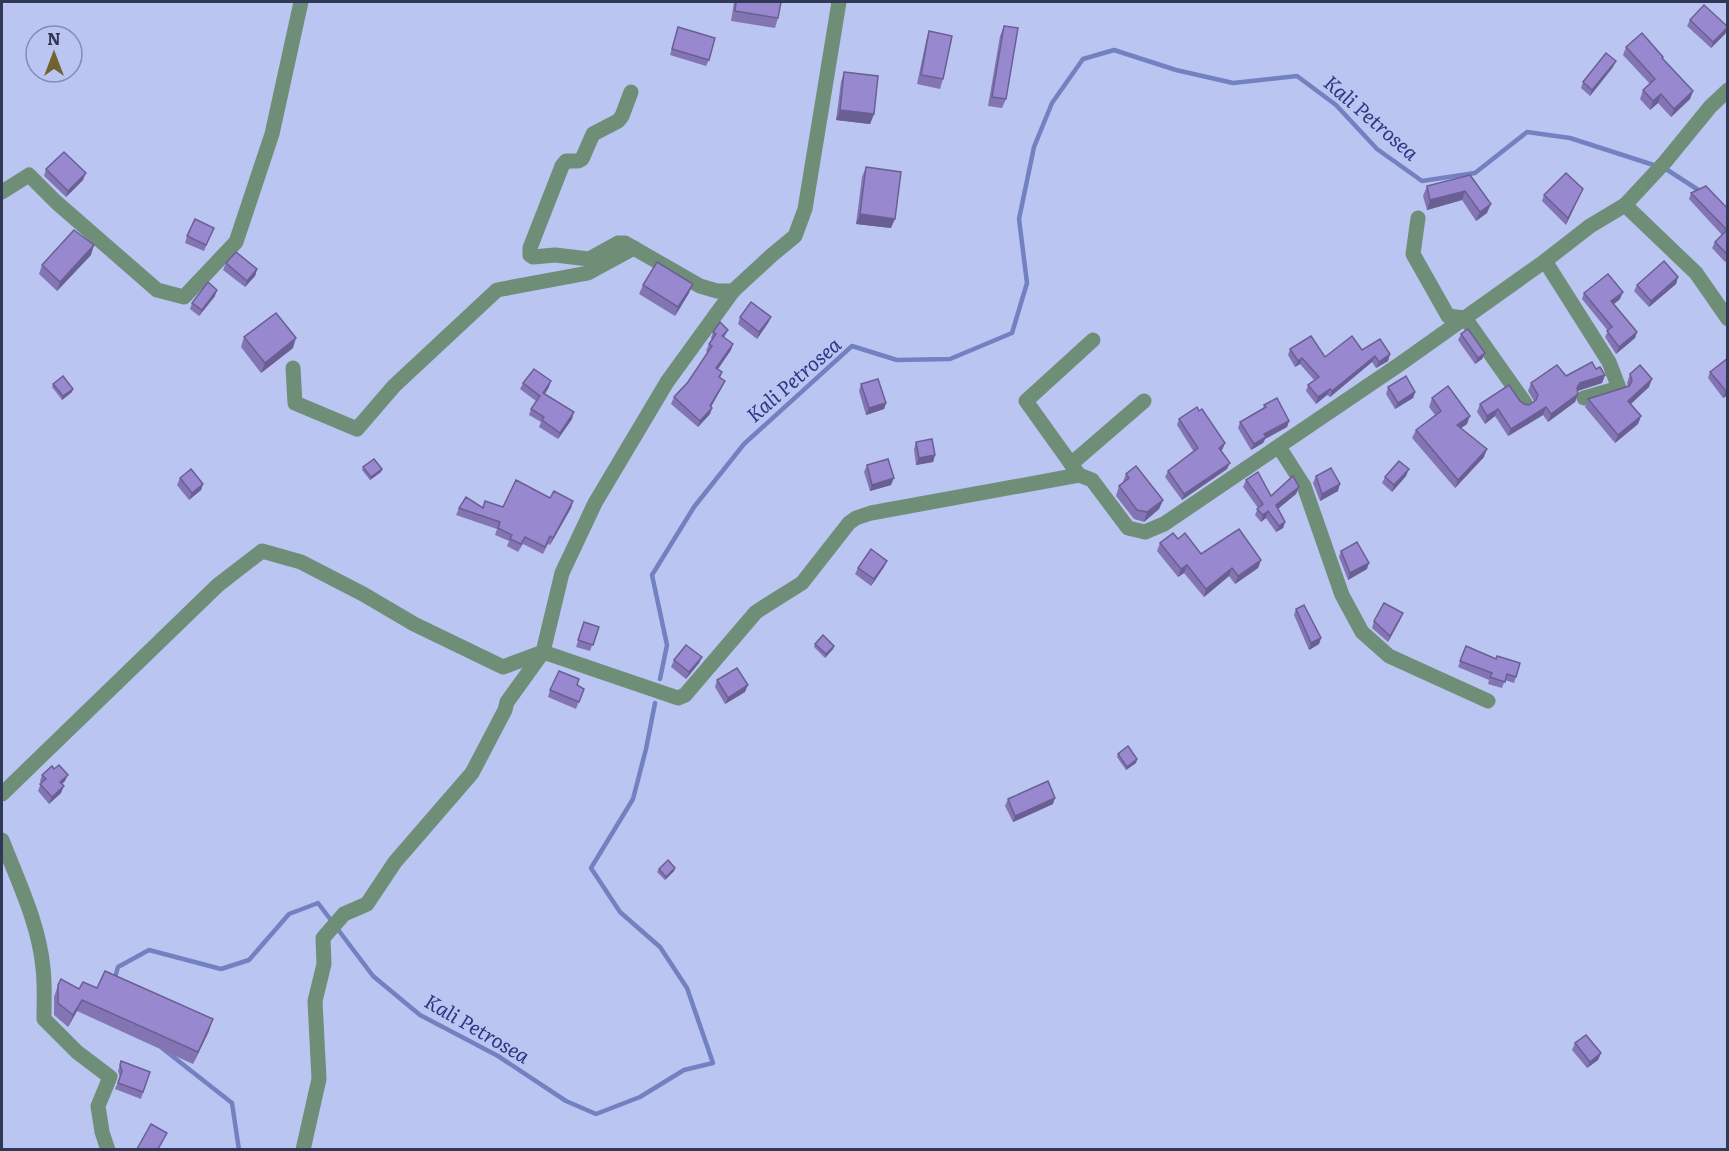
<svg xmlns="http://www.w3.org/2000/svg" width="1729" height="1151" font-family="Literata,serif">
	<rect width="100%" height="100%" fill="#bac5f2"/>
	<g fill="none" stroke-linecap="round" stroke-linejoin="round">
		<g stroke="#7381c0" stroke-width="4.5">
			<polyline points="660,679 667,645 652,575 694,507 744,444 852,346 897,360 950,359 1012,333 1027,283 1019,219 1034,147 1052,103 1083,59 1114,50 1176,70 1233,83 1297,76 1336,105 1377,149 1422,181 1475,173 1527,132 1570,138 1666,169 1703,193"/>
			<polyline points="114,981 118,967 149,950 221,969 249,960 289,914 318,903 373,976 420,1015 498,1056 566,1101 596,1114 640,1097 684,1070 713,1063 687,988 660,947 620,912 591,868 633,799 646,749 655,703"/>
			<polyline points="162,1048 232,1103 239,1150"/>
		</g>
		<g stroke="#6f8e78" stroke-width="15">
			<polyline points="631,92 622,116 618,121 593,134 582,159 578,161 566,161 562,166 530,248 530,255 533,257 555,255 589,259 618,243 625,243 700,286 717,291 733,291 772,255 795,236 805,209 839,2"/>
			<polyline points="2,192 29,175 56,202 157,290 184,297 236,242 272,134 301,2"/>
			<polyline points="1625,205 1696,273 1728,319"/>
			<polyline points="1418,218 1413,254 1448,316 1465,318 1525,403"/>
			<polyline points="1545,261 1609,362 1619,388 1584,398"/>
			<polyline points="293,368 295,403 357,429 394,386 497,290 588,273 634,248"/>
			<polyline points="1279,447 1304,486 1342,595 1362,632 1389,656 1488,701"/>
			<polyline points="1071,464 1144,401"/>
			<polyline points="1079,475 1026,401 1093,340"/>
			<polyline points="2,794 218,585 262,551 301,562 363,594 414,624 503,667 543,652 678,698 685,695 756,612 802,583 849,523 856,518 871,513 1079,475 1092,480 1128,528 1145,532 1164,524 1400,364 1545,261 1590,226 1625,205 1665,162 1710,107 1728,90"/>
			<path d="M2,840c16,41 37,84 41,128 2,17 1,34 1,51l33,33 33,25 -12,29 4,26 6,18"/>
			<polyline points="303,1150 319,1079 315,1001 324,964 323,938 344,914 367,904 395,862 472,773 505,710 507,702 543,652 562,573 595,503 667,382 733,291"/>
		</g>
	</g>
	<g fill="#8375b3">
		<polygon points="734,2 781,2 778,18 775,28 731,21"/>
		<polygon points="1690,20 1728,28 1725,34 1711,48 1687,26"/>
		<polygon points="1004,26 1006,99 1002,108 988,106 1000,36"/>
		<polygon points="929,31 943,79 940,89 917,84 926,41"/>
		<polygon points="676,34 709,60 706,66 670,55"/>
		<polygon points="1626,47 1663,57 1663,59 1693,91 1690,99 1671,117 1658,103 1650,110 1640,99 1643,90 1650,84 1623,55"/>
		<polygon points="1613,67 1590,96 1581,88 1583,82"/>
		<polygon points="844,72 874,114 870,124 836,120 841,82"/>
		<polygon points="866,167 891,228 856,224 862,177"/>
		<polygon points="46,169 83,180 66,197 44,176"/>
		<polygon points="1470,175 1487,213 1476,221 1462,200 1427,210 1423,196 1427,186"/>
		<polygon points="1691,193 1728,209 1728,260 1725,262 1712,248 1715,242 1722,235 1689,199"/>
		<polygon points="1544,195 1580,195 1566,225 1542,201"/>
		<polygon points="211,234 204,251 185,243 187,236"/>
		<polygon points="91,255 57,291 39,274 42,265"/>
		<polygon points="226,263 257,269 255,276 245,287 223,270"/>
		<polygon points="1678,277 1676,284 1649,307 1634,291 1637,285"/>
		<polygon points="643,285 689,293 675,316 639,294"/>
		<polygon points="1584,293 1620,299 1614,304 1637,332 1635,338 1616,354 1605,337 1608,331 1582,299"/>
		<polygon points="215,296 199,316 190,309 192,303"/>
		<polygon points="740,317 771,317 768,323 757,339 738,324"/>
		<polygon points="728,330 724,338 731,350 717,369 722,372 720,378 722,387 711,407 712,408 710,414 698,427 671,404 674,397 688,382 708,352 706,351 709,344 712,339 711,338 713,332"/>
		<polygon points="1461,334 1485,353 1482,359 1475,364 1458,340"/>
		<polygon points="244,337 293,348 261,373 241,347"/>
		<polygon points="1290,349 1325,357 1362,350 1390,354 1388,361 1376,368 1372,362 1330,397 1327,395 1316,404 1306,391 1308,385 1314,380 1300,364 1295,367 1288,355"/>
		<polygon points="1728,358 1728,395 1723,398 1708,378 1710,372"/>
		<polygon points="1596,369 1605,375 1602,383 1578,391 1578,394 1575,402 1548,422 1543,415 1508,436 1495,416 1485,424 1477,412 1480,404 1520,401 1524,404 1529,405 1534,401 1528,391 1531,383"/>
		<polygon points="1630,374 1649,387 1631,404 1641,416 1638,424 1615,443 1585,407 1588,399 1628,387 1627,383"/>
		<polygon points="523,383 549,387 545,394 572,419 558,439 539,427 541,422 529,415 531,409 536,401 520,389"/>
		<polygon points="53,384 72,392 62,400 52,387"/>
		<polygon points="861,384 886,403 884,409 866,415 859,391"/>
		<polygon points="1388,387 1415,392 1413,398 1395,409 1386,394"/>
		<polygon points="1432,398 1467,424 1461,428 1484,457 1455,488 1412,438 1416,430 1435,415 1429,407"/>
		<polygon points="1264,405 1289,421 1287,427 1265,439 1263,443 1251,450 1238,428 1240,422 1263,408"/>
		<polygon points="1179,419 1225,443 1222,450 1221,451 1227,469 1182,500 1165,477 1168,471 1194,452 1177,425"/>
		<polygon points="916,442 935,455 933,462 916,465 914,449"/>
		<polygon points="867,465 891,485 870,491 864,472"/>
		<polygon points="363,467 382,469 381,472 370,480 362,470"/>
		<polygon points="1126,474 1163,500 1159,509 1144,522 1134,519 1116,496 1119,486 1122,484"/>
		<polygon points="1316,476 1338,491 1320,501 1313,483"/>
		<polygon points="1406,476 1392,492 1382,483 1385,477"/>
		<polygon points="180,478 203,484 201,490 189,500 177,485"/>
		<polygon points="1246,480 1271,496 1299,487 1296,494 1278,509 1285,522 1283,528 1276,532 1266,518 1261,522 1255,515 1258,508 1243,487"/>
		<polygon points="550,498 573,501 571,508 550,545 548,544 543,554 523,544 518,552 507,546 509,541 495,535 497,529 456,515 459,508 503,507"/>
		<polygon points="1178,539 1201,554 1261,560 1258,568 1235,584 1229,576 1204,597 1184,573 1178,577 1157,551 1160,543"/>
		<polygon points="1341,551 1367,569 1348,580 1339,557"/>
		<polygon points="887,561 884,567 871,586 855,574 858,568"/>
		<polygon points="1296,609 1321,638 1319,644 1309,650 1294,615"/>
		<polygon points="1403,613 1400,620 1388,642 1372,628 1374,621"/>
		<polygon points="584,622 599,627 590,651 576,647"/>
		<polygon points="815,644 834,646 833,649 825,658 814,647"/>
		<polygon points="1466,646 1496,659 1520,663 1514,683 1505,680 1502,688 1488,684 1489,680 1458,667"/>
		<polygon points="702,657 699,663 686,679 671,667 674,660"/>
		<polygon points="717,680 745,692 725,704 715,687"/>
		<polygon points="577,686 584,689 576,709 548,697 550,690"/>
		<polygon points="1118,754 1137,759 1136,763 1126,770 1117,757"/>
		<polygon points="42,775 65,781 62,784 61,793 49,804 38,791 41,783 40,781"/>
		<polygon points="1008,799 1053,804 1013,822 1005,806"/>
		<polygon points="675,868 674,871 665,880 657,872 659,869"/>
		<polygon points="58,985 79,989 97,988 209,1031 193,1064 77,1011 68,1027 54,1015 54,997"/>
		<polygon points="1575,1043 1601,1053 1598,1060 1587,1068 1572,1050"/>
		<polygon points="121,1061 150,1072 141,1099 115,1089 120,1077 118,1071"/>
	</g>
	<g fill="#6a5f92">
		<polygon points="1728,27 1725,34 1711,48 1713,42"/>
		<polygon points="1616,61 1613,67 1590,96 1592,90"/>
		<polygon points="1693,91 1690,99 1671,117 1674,109"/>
		<polygon points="1661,94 1658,103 1650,110 1653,101"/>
		<polygon points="840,110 874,114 870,124 836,120"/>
		<polygon points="86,173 83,180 66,197 68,191"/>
		<polygon points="1583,189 1580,195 1566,225 1568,218"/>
		<polygon points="1465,191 1462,200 1427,210 1430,200"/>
		<polygon points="1491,204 1487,213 1476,221 1480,212"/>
		<polygon points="860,214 895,219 891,228 856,224"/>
		<polygon points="94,245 91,255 57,291 60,282"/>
		<polygon points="257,269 255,276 245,287 247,281"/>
		<polygon points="1678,277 1676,284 1649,307 1651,301"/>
		<polygon points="693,284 689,293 675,316 678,307"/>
		<polygon points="217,290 215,296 199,316 202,310"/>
		<polygon points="1623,292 1620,299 1609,308 1611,301"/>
		<polygon points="771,317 768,323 757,339 759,332"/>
		<polygon points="1637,332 1635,338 1616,354 1619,347"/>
		<polygon points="296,338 293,348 261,373 265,363"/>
		<polygon points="733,344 731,350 714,375 716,368"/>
		<polygon points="1485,353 1482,359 1475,364 1478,358"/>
		<polygon points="1390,354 1388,361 1376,368 1379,362"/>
		<polygon points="1375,356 1372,362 1330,397 1332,391"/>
		<polygon points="1302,358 1300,364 1295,367 1298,361"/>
		<polygon points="1605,375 1602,383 1577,391 1577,388 1580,383"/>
		<polygon points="1652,379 1649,387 1625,409 1628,401"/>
		<polygon points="551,381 549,387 541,399 543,393"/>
		<polygon points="725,381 722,387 708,412 712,408 710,414 698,427 700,421 710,406"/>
		<polygon points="73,389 72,392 62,400 63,396"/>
		<polygon points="1330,389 1327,395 1316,404 1318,397"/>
		<polygon points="1728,390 1728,395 1723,398 1726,391"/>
		<polygon points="1415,392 1413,398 1395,409 1398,403"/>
		<polygon points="1578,394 1575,402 1548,422 1551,414"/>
		<polygon points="886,403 884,409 866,415 869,408"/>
		<polygon points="1546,407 1543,415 1508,436 1511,429"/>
		<polygon points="1498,409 1495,416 1485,424 1487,416"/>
		<polygon points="574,412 572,419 558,439 560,433"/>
		<polygon points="1470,416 1467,424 1454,433 1457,425"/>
		<polygon points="1641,416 1638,424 1615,443 1618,435"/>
		<polygon points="1289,421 1287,427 1265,439 1263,443 1251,450 1254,444 1264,434"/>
		<polygon points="1225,443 1222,450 1216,454 1219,448"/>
		<polygon points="1487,449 1484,457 1455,488 1458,480"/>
		<polygon points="935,455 933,462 916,465 919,458"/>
		<polygon points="1230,463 1227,469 1182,500 1184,494"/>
		<polygon points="382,469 381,472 370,480 371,477"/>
		<polygon points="1409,469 1406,476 1392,492 1394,485"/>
		<polygon points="894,478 891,485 870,491 872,485"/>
		<polygon points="203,484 201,490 189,500 192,493"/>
		<polygon points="1340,484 1338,491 1320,501 1322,494"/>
		<polygon points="1299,487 1296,494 1274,512 1276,505"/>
		<polygon points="1163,500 1159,509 1144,522 1147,512"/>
		<polygon points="573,501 571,508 550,545 553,538"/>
		<polygon points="1268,511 1266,518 1261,522 1263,515"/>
		<polygon points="1285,522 1283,528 1276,532 1279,526"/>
		<polygon points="1261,560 1258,568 1235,584 1238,576"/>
		<polygon points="887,561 884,567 871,586 874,579"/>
		<polygon points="1369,563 1367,569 1348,580 1350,573"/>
		<polygon points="1187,565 1184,573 1178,577 1181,569"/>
		<polygon points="1232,568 1229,576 1204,597 1206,589"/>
		<polygon points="1403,613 1400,620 1388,642 1390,636"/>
		<polygon points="1321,638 1319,644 1309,650 1311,643"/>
		<polygon points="834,646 833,649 825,658 826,654"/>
		<polygon points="702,657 699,663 686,679 689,672"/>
		<polygon points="748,685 745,692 725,704 728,698"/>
		<polygon points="1137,759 1136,763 1126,770 1127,767"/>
		<polygon points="68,775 65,781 57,788 60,782"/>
		<polygon points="64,786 61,793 49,804 52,797"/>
		<polygon points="1055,798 1053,804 1013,822 1015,816"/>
		<polygon points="675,868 674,871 665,880 666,877"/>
		<polygon points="82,1000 77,1011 68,1027 73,1015"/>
		<polygon points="213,1019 209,1031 193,1064 198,1052"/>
		<polygon points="1601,1053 1598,1060 1587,1068 1590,1062"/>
	</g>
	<g fill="#9888d0" stroke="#6a5f92" stroke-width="1.5">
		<polygon points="736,2 781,2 778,18 735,11"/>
		<polygon points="1704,5 1728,27 1713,42 1690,20"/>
		<polygon points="1004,26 1018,28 1006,99 992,97"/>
		<polygon points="678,27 715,38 709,60 672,49"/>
		<polygon points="929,31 952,36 943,79 921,75"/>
		<polygon points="1642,33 1663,57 1662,58 1693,91 1674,109 1661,94 1653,101 1643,90 1655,79 1626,47"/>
		<polygon points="1606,53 1616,61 1592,90 1583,82"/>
		<polygon points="844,72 878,76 874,114 840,110"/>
		<polygon points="64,152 86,173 68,191 46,169"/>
		<polygon points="866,167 901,172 895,219 860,214"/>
		<polygon points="1566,173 1583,189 1568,218 1544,195"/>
		<polygon points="1470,175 1491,204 1480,212 1465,191 1430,200 1427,186"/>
		<polygon points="1706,186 1728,209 1728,255 1715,242 1727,230 1691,193"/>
		<polygon points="195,219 214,228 206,245 187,236"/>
		<polygon points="74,230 94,245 60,282 42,265"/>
		<polygon points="236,252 257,269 247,281 226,263"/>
		<polygon points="1664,261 1678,277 1651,301 1637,285"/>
		<polygon points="657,262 693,284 678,307 643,285"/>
		<polygon points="1608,274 1623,292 1611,301 1637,332 1619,347 1607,331 1612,327 1584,293"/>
		<polygon points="208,282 217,290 202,310 192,303"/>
		<polygon points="751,302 771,317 759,332 740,317"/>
		<polygon points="276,313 296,338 265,363 244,337"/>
		<polygon points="720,322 728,330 722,336 733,344 716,368 722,372 719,377 725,381 710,406 712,408 700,421 674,397 688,382 712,346 709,344 716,334 713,332"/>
		<polygon points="1468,329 1485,353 1478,358 1461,334"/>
		<polygon points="1311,336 1325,357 1352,336 1362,350 1380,339 1390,354 1379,362 1375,356 1332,391 1330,389 1318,397 1308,385 1319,377 1302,358 1298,361 1290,349"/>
		<polygon points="1728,358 1728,390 1726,391 1710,372"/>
		<polygon points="1592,362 1596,369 1600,367 1605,375 1580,383 1577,388 1578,394 1551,414 1546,407 1511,429 1498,409 1487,416 1480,404 1509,385 1520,401 1524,404 1529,405 1536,400 1538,395 1531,383 1557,365 1566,376"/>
		<polygon points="1640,365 1652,379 1628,401 1641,416 1618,435 1588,399 1629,386 1632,381 1630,374"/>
		<polygon points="534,369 551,381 543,393 574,412 560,433 542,420 544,417 531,409 540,396 523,383"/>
		<polygon points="63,376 73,389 63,396 53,384"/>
		<polygon points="1406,376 1415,392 1398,403 1388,387"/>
		<polygon points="878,379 886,403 869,408 861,384"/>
		<polygon points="1448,386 1470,416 1457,425 1487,449 1458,480 1416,430 1441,411 1432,398"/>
		<polygon points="1277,398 1289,421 1264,434 1266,437 1254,444 1240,422 1266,407 1264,405"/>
		<polygon points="1197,407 1199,411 1202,409 1225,443 1219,448 1230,463 1184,494 1168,471 1198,448 1179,419"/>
		<polygon points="932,439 935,455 919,458 916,442"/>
		<polygon points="374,459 382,469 371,477 363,467"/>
		<polygon points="888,459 894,478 872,485 867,465"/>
		<polygon points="1399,461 1409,469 1394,485 1385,477"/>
		<polygon points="1136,466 1163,500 1147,512 1137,510 1119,486 1129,478 1126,474"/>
		<polygon points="1331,468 1340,484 1322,494 1316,476"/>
		<polygon points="191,469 203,484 192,493 180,478"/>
		<polygon points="1258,472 1271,496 1293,476 1299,487 1276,505 1285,522 1279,526 1268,511 1263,515 1257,509 1263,504 1246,480"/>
		<polygon points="516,480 550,498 554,491 573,501 553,538 550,536 545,547 525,537 521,544 510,539 512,535 498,528 500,522 459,508 466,497 483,508 485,501 503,507"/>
		<polygon points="1239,529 1261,560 1238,576 1232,568 1206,589 1187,565 1181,569 1160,543 1173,533 1178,539 1185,533 1201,554"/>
		<polygon points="1357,542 1369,563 1350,573 1341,551"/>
		<polygon points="871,549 887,561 874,579 858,568"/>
		<polygon points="1384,603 1403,613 1390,636 1374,621"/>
		<polygon points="1304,605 1321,638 1311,643 1296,609"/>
		<polygon points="584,622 599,627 593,645 578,640"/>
		<polygon points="823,635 834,646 826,654 815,644"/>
		<polygon points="686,645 702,657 689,672 674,660"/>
		<polygon points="1466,646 1496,659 1497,656 1520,663 1516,677 1507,674 1505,682 1490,677 1492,673 1460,661"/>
		<polygon points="737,668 748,685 728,698 717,680"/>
		<polygon points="559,671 579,679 577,685 584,689 579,702 550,690"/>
		<polygon points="1128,746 1137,759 1127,767 1118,754"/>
		<polygon points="59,765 68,775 60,782 64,786 52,797 40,784 46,779 42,775 52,766 54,769"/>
		<polygon points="1048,781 1055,798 1015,816 1008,799"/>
		<polygon points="668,860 675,868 666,877 659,869"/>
		<polygon points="105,971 213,1019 198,1052 82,1000 73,1015 58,1003 58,985 61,979 79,989 83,982 97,988"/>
		<polygon points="1586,1035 1601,1053 1590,1062 1575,1043"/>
		<polygon points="121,1061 150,1072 143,1092 118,1083 122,1071 120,1065"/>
		<polygon points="151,1124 167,1133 158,1149 137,1149"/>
	</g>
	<g text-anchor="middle" stroke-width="5" stroke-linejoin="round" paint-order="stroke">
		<g font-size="20" font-style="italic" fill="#2e3682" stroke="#bac5f2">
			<text transform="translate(1371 118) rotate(41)" y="7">Kali Petrosea</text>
			<text transform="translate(794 380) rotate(-41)" y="7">Kali Petrosea</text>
			<text transform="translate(477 1029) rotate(30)" y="7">Kali Petrosea</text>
		</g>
	</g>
	<rect width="1729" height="1151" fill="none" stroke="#313856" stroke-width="6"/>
	<g transform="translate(54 54)"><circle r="28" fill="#bac5f2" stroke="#838db4" stroke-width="1.5"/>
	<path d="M0-4.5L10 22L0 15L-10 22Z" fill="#716230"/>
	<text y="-9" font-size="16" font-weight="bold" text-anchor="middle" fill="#313856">N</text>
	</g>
</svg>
